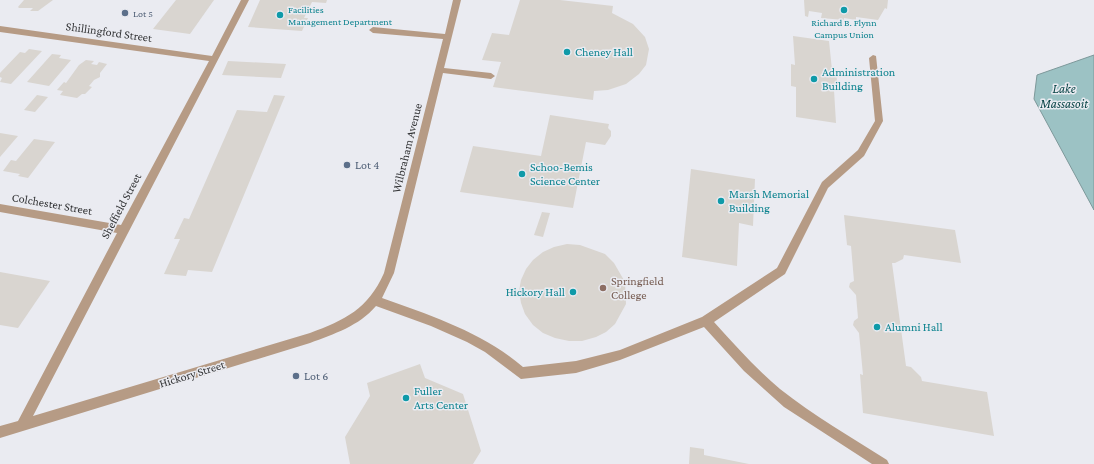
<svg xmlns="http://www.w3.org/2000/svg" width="1094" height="464" font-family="'Crimson Pro',serif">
	<rect width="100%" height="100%" fill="#eaebf1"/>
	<polygon fill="#9cc2c4" stroke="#7d989a" points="1094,55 1094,210 1034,99 1037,75"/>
	<g fill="#d9d5d0">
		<polygon points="24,0 53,0 38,11 30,11 33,8 19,8 18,7"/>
		<polygon points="176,0 214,0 190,34 153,29"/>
		<polygon points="260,0 327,0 326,3 312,2 304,18 308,18 302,31 248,27"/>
		<polygon points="520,0 560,0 613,6 612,13 633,24 645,37 649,49 646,65 639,74 626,84 608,90 594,91 593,100 493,87 501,62 482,60 492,33 509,35"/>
		<polygon points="804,0 888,0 887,9 885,8 878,20 856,17 856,20 844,18 844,20 821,18 822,13 809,11 808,17 805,16"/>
		<polygon points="793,36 829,41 832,70 836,71 838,90 834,90 836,123 796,117 796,87 791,86 791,64 795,65"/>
		<polygon points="29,49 42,51 11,84 0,82 2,78 0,77 0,73 20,52 25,53"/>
		<polygon points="52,54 61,55 59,58 71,60 49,86 27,82"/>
		<polygon points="86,60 94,61 91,64 97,65 99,62 107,64 100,73 100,77 94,80 89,86 92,87 85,94 82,94 77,98 60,95 63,91 57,90 64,82 66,83 79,65"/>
		<polygon points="228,61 286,64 281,78 222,75"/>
		<polygon points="37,95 48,97 35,112 24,110"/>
		<polygon points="274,95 285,96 212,272 188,270 186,276 164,274 180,239 174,239 184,218 189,219 237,110 267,112"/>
		<polygon points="550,115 609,124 608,128 611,131 611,136 605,145 586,142 573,208 460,192 473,146 541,156"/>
		<polygon points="0,133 18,136 0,157"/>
		<polygon points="34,139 55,142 28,178 18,176 20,174 3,171 11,160 16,161"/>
		<polygon points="691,169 755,179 753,226 739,223 737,266 682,257"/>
		<polygon points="542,212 550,213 543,237 534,235"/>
		<polygon points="844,215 955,230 961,263 904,255 903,259 895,263 892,263 906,366 911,367 921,377 922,381 987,392 994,436 863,413 860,374 863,375 859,333 853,325 854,321 858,318 856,295 849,287 850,283 854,281 851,246 847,245"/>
		<polygon points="567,244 580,245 605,254 614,263 625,282 626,304 615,324 606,332 596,337 582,341 569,341 555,338 543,333 533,325 525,314 521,303 519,291 521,280 526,269 533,260 543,252 554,247"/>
		<polygon points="0,272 50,281 18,328 0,325"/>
		<polygon points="420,364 425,378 463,394 481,451 473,464 350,464 345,437 370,396 367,383"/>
		<polygon points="690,447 704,449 704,455 749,464 689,464"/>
	</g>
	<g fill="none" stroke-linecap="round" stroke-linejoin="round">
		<path fill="#b69b85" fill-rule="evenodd" d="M241,0h8l-216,416 277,-83c35,-13 58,-24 74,-60l59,-234 -70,-6 -4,-3 4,-3 72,7 8,-34h8l-17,68 47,5 4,3 -4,3 -48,-6 -49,200 -12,25c50,18 100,34 141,69l53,-6 44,-11 82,-33 75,-49 45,-86 36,-32 17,-29 -6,-63 4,-3 3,1 7,65 -19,35 -36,32 -43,86 -71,48c21,23 42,47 66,67 34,27 71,48 107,71l2,4h-17l-88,-57 -40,-36 -40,-44 -84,33 -44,13 -55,6 -36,-27 -18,-10 -36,-16 -55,-20c-17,20 -42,28 -66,37l-310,95v-12l18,-5 99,-188 -117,-21v-8l121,21 88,-164 -209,-29v-6l212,30z"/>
	</g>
	<g fill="#0f9aa8" stroke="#eaebf1" stroke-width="1.5">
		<circle cx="844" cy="10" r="4"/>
		<circle cx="280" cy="15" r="4"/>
		<circle cx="567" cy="52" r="4"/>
		<circle cx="814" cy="79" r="4"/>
		<circle cx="522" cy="174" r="4"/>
		<circle cx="721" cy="201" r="4"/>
		<circle cx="573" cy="292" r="4"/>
		<circle cx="877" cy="327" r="4"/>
		<circle cx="406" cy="398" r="4"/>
	</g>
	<g fill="#5c6f8a" stroke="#eaebf1" stroke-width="1.5">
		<circle cx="125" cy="13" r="4"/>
		<circle cx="347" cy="165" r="4"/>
		<circle cx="296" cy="376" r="4"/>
	</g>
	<circle fill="#8d6e63" stroke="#eaebf1" stroke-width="1.5" cx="603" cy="288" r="4"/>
	<g text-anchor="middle" stroke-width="3" stroke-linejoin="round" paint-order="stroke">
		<g font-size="10" fill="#0d838f" stroke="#eaebf1" text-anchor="start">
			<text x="288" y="13">Facilities<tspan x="288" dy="12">Management Department</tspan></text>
			<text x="844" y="26" text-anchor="middle">Richard B. Flynn<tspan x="844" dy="12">Campus Union</tspan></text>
		</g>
		<g font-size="10" fill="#4e5e75" stroke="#eaebf1" text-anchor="start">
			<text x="133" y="17">Lot 5</text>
		</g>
		<g font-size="12" fill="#343537" stroke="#eaebf1">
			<text transform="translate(109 32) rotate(8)" y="4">Shillingford Street</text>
			<text transform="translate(407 148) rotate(-76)" y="4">Wilbraham Avenue</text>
			<text transform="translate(52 204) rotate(10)" y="4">Colchester Street</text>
			<text transform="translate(121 206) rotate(-62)" y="4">Sheffield Street</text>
			<text transform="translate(192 374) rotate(-17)" y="4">Hickory Street</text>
		</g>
		<g font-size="12" fill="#0d838f" stroke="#eaebf1" text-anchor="start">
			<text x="575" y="56">Cheney Hall</text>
			<text x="822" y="76">Administration<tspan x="822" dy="14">Building</tspan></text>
			<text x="530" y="171">Schoo-Bemis<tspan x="530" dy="14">Science Center</tspan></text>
			<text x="729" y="198">Marsh Memorial<tspan x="729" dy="14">Building</tspan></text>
			<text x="565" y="296" text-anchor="end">Hickory Hall</text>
			<text x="885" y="331">Alumni Hall</text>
			<text x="414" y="395">Fuller<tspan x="414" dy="14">Arts Center</tspan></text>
		</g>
		<g font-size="12" fill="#4e5e75" stroke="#eaebf1" text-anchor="start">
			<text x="355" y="169">Lot 4</text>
			<text x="304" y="380">Lot 6</text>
		</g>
		<g font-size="12" fill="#785e54" stroke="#eaebf1" text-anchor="start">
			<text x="611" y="285">Springfield<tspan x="611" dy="14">College</tspan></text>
		</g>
		<g font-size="13" font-style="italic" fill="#094547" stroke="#eaebf1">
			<text x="1064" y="93">Lake<tspan x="1064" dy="15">Massasoit</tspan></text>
		</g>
	</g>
</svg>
